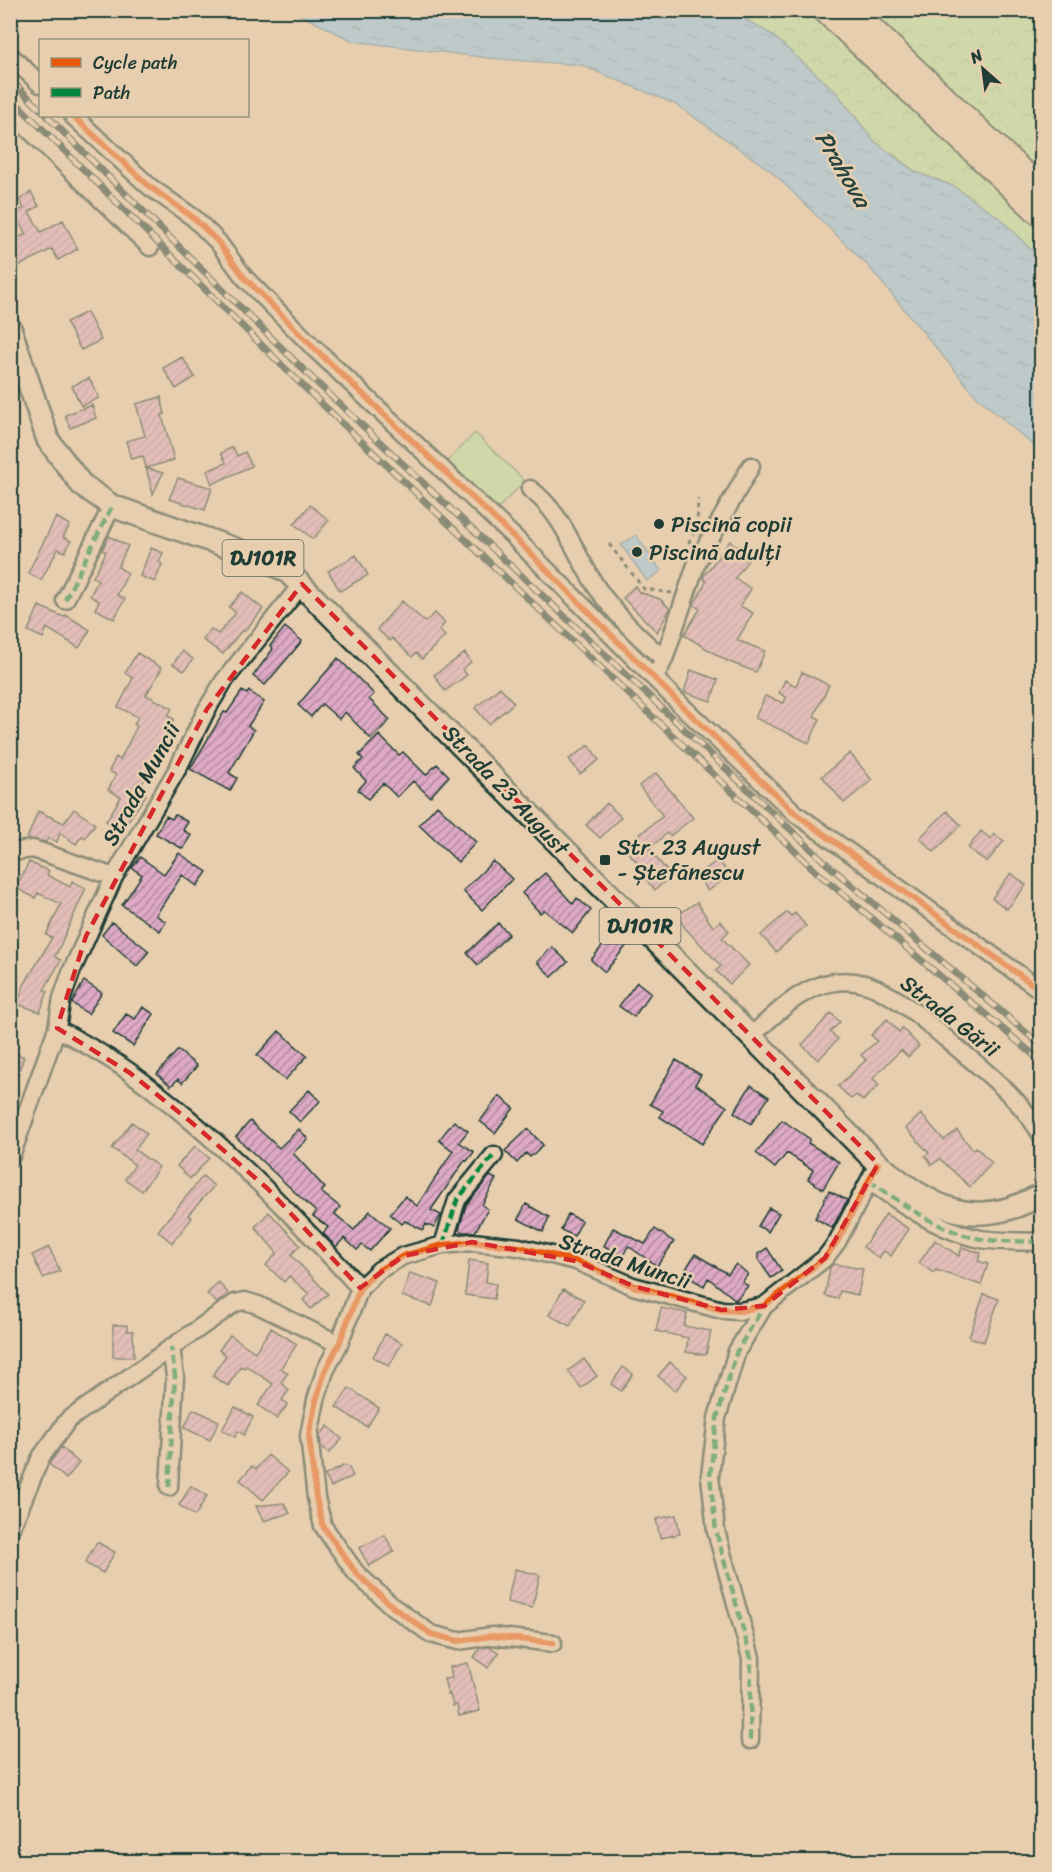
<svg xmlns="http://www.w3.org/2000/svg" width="1052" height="1872" font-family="Sriracha,sans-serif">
<defs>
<pattern id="forest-crowns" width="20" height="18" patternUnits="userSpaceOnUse" patternTransform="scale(1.5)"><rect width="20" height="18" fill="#b4e4a3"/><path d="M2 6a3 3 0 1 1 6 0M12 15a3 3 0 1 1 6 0" fill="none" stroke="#9ac48d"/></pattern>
<pattern id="water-ripples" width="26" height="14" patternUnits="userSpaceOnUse" patternTransform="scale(1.5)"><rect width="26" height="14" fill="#8cc4ea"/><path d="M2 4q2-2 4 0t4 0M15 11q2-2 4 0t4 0" fill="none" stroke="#72a0be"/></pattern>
<pattern id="building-hatch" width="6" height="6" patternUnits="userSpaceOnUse" patternTransform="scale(1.5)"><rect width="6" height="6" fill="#dda9c4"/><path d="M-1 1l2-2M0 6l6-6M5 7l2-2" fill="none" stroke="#b38ba0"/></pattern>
</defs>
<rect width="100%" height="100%" fill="#e7ceaf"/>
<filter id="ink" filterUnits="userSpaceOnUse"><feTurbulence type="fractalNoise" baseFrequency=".0167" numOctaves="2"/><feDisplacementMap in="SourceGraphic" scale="12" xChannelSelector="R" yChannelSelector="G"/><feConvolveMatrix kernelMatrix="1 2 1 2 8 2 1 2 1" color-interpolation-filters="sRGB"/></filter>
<g filter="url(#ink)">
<path fill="url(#forest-crowns)" stroke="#6a906c" stroke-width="1.5" d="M729,11h312v249l-40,-41 -48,-33 -37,-14 -43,-32 -37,-48 -65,-58z"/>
<path fill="#b4e4a3" stroke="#6a906c" stroke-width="1.5" d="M475,433l50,48 -28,28 -50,-47z"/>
<path fill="url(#water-ripples)" stroke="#608ea1" stroke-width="1.5" d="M729,10l42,24 65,58 37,48 42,32 38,14 48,33 40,41v192l-65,-56 -107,-129 -98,-96 -96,-67 -94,-39 -92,-7 -136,-17 -61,-30z
M636,535l25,36 -14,10 -26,-36z"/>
<path fill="url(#building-hatch)" stroke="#1f3d34" stroke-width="1.5" d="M31,192l8,14 -10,6 12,20 22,-12 15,29 -20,11 -6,-11 -33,17 -9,-17v-7l16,-8 -12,-20 10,-6 -5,-8z
M87,312l14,28 -20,10 -15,-28z
M182,357l13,20 -19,12 -13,-21z
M89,378l10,20 -18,8 -9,-20z
M161,397l4,17 -3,1 12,45 -28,8 17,5 -10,21 -10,-38 -12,3 -5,-18 19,-5 -9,-32z
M92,405l4,13 -26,10 -5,-13z
M233,447l4,9 8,-4 7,14 -40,18 -5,-13 19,-8 -5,-10z
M178,478l34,10 -7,22 -36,-11z
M310,505l19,15 -16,19 -19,-15z
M56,517l14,8 -7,12 8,4 -6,11 -7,-3 -17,31 -13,-7z
M109,536l19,10 -10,21 10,6 -11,22 8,4 -11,20 -19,-10 4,-8 -9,-5 8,-16 -5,-3 13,-25 -4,-2z
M730,541l21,15 -16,22 16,11 -11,17 13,7 -16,27 28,11 -9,21 -29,-11 -43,-26 16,-26 -6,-4 12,-23 -3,-5z
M151,548l12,5 -4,9 3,2 -7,18 -15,-6z
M356,555l12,20 -28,16 -12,-20z
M635,586l4,6 21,7 10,10 -13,23 -34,-34z
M242,592l21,17 -19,23 -2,-2 -19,24 -20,-14 8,-11 7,5 18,-21 -7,-6z
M402,601l23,21 10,-9 10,10 -6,7 6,6 -23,23 -6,-6 -4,4 -20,-19 -2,3 -13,-12z
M39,606l25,11 2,-2 24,15 -11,18 -32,-20 -4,10 -15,-7z
M285,627l17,14 -37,44 -12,-9 20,-27 -3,-3z
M182,651l11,8 -9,12 -11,-7z
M137,653l25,15 -16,27 26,13 -4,8 6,3 -14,26 3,1 -8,15 -17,30 8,4 -25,36 -15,-10 15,-24 -13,-7 8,-15 -7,-4 7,-14 4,3 17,-34 -3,-2 4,-7 -20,-10 15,-29 -8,-5z
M465,653l6,9 -9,7 5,6 -22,16 -11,-16z
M338,658l36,36 -5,5 21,21 -19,19 -26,-27 -6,7 -17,-15 -11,13 -13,-12z
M691,670l27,10 -7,21 -27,-9z
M802,672l27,13 -15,31 6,3 -11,24 -54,-25 10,-22 19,7 2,-6 -7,-4 6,-13 11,6z
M500,687l14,16 -25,21 -14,-16z
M242,691l5,3 2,-3 15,11 -16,24 6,4 -25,43 8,5 -7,13 -40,-22 34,-57 3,1z
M379,735l20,20 4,-3 23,23 11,-11 12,12 -19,21 -17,-16 -16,16 -14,-14 -15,16 -10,-9 8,-9 -12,-13 9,-9 -4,-4z
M589,745l10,15 -19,14 -11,-15z
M850,753l22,27 -28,23 -22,-27z
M656,773l37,45 -23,18 -3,-3 -18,16 22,27 -16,14 -13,-15 4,-3 -23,-25 40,-31 -24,-30z
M607,803l14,14 -21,21 -14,-13z
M437,805l39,37 -18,20 -39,-37z
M74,809l21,15 -10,14 -3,-2 -6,8 -16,-11 -3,9 -9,-4 -2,4 -19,-3 11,-28 26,12z
M947,811l14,14 -27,27 -14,-14z
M175,815l13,7 -5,8 8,5 -8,14 -27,-15 10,-18 6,3z
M981,831l10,8 3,-5 10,7 -17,21 -19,-14z
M179,853l28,19 -10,14 -15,-11 -26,40 10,7 -6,9 -38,-26 20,-30 -10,-7 8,-11 24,17z
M718,860l12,15 -22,16 -7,-10 6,-4 -4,-6z
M493,861l19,18 -30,31 -19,-19z
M29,862l20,9 -2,4 23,12 2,-6 14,7 -31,69 6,3 -17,30 4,1 -8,21 -23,-8 8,-21 27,-45 -6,-3 15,-31 -23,-11 -3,5 -19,-10z
M545,873l28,31 4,-6 14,12 -18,23 -29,-23 -4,3 -18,-20z
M1011,873l15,12 -19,24 -15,-11z
M697,902l16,25 7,-6 9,10 -7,7 27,27 -19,19 -14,-13 5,-5 -36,-38 -8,-13z
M787,912l4,4 4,-3 11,13 -30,26 -15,-17z
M112,922l37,29 -12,15 -35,-31z
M498,923l11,11 -31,31 -11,-12z
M613,933l14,12 -22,27 -14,-12z
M552,947l16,15 -16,15 -15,-15z
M84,981l18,12 -14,21 -16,-11z
M637,982l14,11 -17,24 -15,-11z
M143,1007l11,7 -21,32 -20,-13 13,-19 9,5z
M831,1013l9,9 -10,10 8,7 -20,21 -16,-15z
M887,1019l12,13 3,-4 17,18 -11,11 -7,-7 -28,28 6,7 -16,16 -7,-6 -5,4 -13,-13 28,-26 -5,-5 16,-14 -6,-6z
M279,1031l28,25 -22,24 -28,-25z
M10,1050l14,7 -12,32h-2z
M178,1050l19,16 -15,17 -4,-4 -7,7 -14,-12z
M676,1060l25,15 -6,9 32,23 -25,37 -42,-27 3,-6 -13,-7z
M751,1085l18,12 -18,27 -17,-12z
M309,1090l11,11 -20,21 -11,-11z
M499,1096l15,12 -19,25 -15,-12z
M921,1114l23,26 13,-10 16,20 3,-3 16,16 -22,24 -30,-28 -8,6 -7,-9 4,-3 -23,-25z
M782,1120l28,19 -2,4 31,19 -16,27 -15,-10 5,-9 -26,-17 -12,15 -19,-15z
M250,1121l29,27 20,-19 9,10 -15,14 32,35 -4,4 19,15 -5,7 19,16 16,-19 20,17 -20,23 -8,-6 -5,5 -13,-12 -8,9 -13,-14 5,-6 -15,-11 3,-4 -80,-75z
M454,1121l14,10 -9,11 15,10 -7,9 -2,-1 -34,50 10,5 -7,13 -8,-4 -3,6 -18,-9 -3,3 -12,-10 15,-18 12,10 36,-55 -14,-11z
M132,1122l15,12 -12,16 24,17 -17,24 -17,-12 10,-14 -23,-17z
M528,1129l15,16 -13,12 -4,-4 -9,10 -12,-12z
M195,1146l14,12 -19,21 -13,-13z
M203,1176l11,10 -26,29 4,3 -20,25 -14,-12z
M490,1176l6,3 -14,26 6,4 -13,23h-13l-3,-2 7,-25z
M829,1191l18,9 -15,28 -17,-10z
M526,1204l23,13 -6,15 -25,-13z
M769,1208l10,5 -11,19 -10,-6z
M269,1212l31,33 -9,10 37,39 -17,15 -8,-9 6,-6 -20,-18 -5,6 -18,-17 11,-12 -22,-26z
M568,1214l14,7 -8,15 -13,-6z
M886,1214l23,15 -18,27 -7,-5 -5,7 -16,-11z
M613,1228l32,16 10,-15 19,13 -17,24 -29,-20 -5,10 -19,-10z
M935,1240l24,16 3,-9 19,6 -3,8 10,3 -7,21 -45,-15 -2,3 -15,-10z
M49,1247l11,24 -17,7 -11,-23z
M767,1248l15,23 -11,7 -13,-19v-5z
M695,1254l33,20 8,-10 12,10 -6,8 6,4 -12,14 -28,-22 -4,8 -21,-12z
M469,1260l19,3 -2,19 10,2 -2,15 -29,-4z
M834,1264l29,5 -5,26 -18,-4 -2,8 -13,-3 5,-29z
M410,1273l30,10 -8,23 -30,-10z
M218,1282l10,11 -11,10 -10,-9z
M563,1289l21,11 -14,26 -21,-11z
M984,1294l15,5 -15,43 -15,-5z
M661,1308l26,5 -3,13 27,5 -5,24 -20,-3 2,-14 -32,-7z
M113,1325h14v6h6l1,26h-21z
M271,1328l26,16 -16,24 7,5 -7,9 8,8 -7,10 6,4 -11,15 -19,-14 15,-21 -27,-18 -2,2 -3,-2 -13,20 -16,-10 14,-21 -7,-5 11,-15 25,17z
M385,1334l17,9 -13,23 -16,-9z
M584,1359l13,17 -16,12 -13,-17z
M670,1362l17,14 -12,15 -17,-15z
M623,1367l10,7 -12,17 -10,-7z
M349,1388l30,20 -12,19 -31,-20z
M235,1407l18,10 -9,18 -6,-4 -3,6 -13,-7z
M193,1409l26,12 -9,19 -26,-12z
M328,1426l14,13 -13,14 -8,-7 -1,-11z
M61,1447l18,16 -13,16 -17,-15z
M268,1455l20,17 -25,28 -23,-20 12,-14 4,3z
M343,1466h5l5,10 -22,11 -6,-12z
M191,1486l16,10 -12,20 -16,-11z
M284,1503l6,10 -27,8 -7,-15z
M676,1515l4,19 -20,4 -4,-19z
M385,1535l9,17 -25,14 -10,-18z
M97,1542l18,10 -12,21 -18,-10z
M515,1569l25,6 -8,33 -25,-6z
M491,1647l8,6 -11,15 -14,-11 6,-9z
M468,1663l12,48 -21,5 -2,-11 -4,1 -3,-12 -2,1 -4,-16 8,-1 -2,-11z"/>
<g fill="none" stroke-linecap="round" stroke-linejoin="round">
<g stroke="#1f3d34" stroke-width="21">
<path id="minor" d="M10,55l30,29
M10,111l140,136
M73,116l77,71 44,31 24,24 26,35 70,71 201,190 168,169 113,107 246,177
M530,489c33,24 45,65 67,99 19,27 41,49 67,71l-9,19
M65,600l47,-94
M664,659l33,-97 54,-96
M10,852l23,-3 81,28
M57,1028c25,15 51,28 74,45 85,62 158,138 229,215
M751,1036c24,-21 50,-50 84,-54 19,-3 36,2 52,12 23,12 42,31 62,47 34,29 70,55 93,95
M10,1159l47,-131 5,-30 10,-28 42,-93 64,-109 29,-59 17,-28 78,-97
M869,1181c35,23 69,50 112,58 19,3 41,2 61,3
M443,1245l14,-45 37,-45
M169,1487l6,-111 -4,-29
M10,1531l31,-74 27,-37 167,-117 10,-2 13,4 81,39
M553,1643l-61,-7 -34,5 -27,-7 -38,-27 -37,-34 -33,-47 -7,-28 -7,-63 7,-35 9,-29 14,-27 21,-56 19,-18 24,-14 40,-11 29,-3 47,5 57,14 57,25 89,24 18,1 24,-5 61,-48 12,-16 41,-78
M750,1740l1,-82 -35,-127 -6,-55 7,-58 20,-67 27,-45"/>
</g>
<g stroke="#1f3d34" stroke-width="26">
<path id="major" d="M10,328l38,112 33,44 31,22 154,54 22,12 590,592c54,44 97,69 164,30"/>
</g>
<g stroke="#1f3d34" stroke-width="28">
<path id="highway" d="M825,10l217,205
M851,10l191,181"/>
</g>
<path stroke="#1f3d34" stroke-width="3" stroke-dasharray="4.5 4.5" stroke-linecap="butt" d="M609,544l35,45 28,4
M680,559l17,-32 1,-28"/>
<use href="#minor" stroke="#e7ceaf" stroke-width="16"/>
<use href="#major" stroke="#e7ceaf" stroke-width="21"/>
<use href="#highway" stroke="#e7ceaf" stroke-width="24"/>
<g stroke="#1f3d34" stroke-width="7">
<path id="rail" d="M10,79l30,30
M10,97l294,290 514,486 224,189
M47,116l265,262 515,486 215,182"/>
</g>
<use href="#rail" stroke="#e7ceaf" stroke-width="4.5" stroke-dasharray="14" stroke-linecap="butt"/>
<path stroke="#00873e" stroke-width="4.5" stroke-dasharray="9 4.5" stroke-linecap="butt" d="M65,600l47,-94
M869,1181c35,23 69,50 112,58 19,3 41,2 61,3
M443,1245l14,-45 37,-45
M169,1487l6,-111 -4,-29
M750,1740l1,-82 -35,-127 -6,-55 7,-58 20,-67 27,-45"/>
<g stroke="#e7ceaf" stroke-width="10">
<path id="cycleway" d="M73,116l77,71 44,31 24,24 26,35 70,71 201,190 168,169 113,107 246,177
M553,1643l-61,-7 -34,5 -27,-7 -38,-27 -37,-34 -33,-47 -7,-28 -7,-63 7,-35 9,-29 14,-27 21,-56 19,-18 24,-14 40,-11 29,-3 47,5 57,14 57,25 89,24 18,1 24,-5 61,-48 12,-16 41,-78"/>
</g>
<use href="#cycleway" stroke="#e8590c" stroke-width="6"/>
</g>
</g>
<path d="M0 0H1052V1872H0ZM302,584l576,580 -53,94 -61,48 -42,4 -89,-24 -57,-25 -104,-19 -69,14 -43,32 -92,-99 -77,-67 -61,-49 -73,-45 29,-92 121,-227z" fill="#e7ceaf" fill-opacity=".55" fill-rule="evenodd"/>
<path fill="none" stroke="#d62828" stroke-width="4.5" stroke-dasharray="12 8" stroke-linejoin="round" d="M302,584l576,580 -53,94 -61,48 -42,4 -89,-24 -57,-25 -104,-19 -69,14 -43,32 -92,-99 -77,-67 -61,-49 -73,-45 29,-92 121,-227z"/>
<g fill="#1f3d34" stroke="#e7ceaf" stroke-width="2">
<circle cx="659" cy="524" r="6"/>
<circle cx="637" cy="552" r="6"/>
<rect x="599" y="854" width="12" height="12" rx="3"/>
</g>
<g text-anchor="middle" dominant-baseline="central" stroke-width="5" stroke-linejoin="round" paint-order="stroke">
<g fill="#e7ceaf" stroke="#5b6859" stroke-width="1.5">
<rect x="222.5" y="540" width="81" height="36" rx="4.5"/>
<rect x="599.5" y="908" width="81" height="36" rx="4.5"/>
</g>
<g font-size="21" font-weight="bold" fill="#1f3d34">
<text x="263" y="558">DJ101R</text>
<text x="640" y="926">DJ101R</text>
</g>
<g font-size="22" fill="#1f3d34" stroke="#e7ceaf" text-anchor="start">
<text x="671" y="524">Piscină copii</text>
<text x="649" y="552">Piscină adulți</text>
<text x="617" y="847">Str. 23 August<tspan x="617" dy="25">- Ștefănescu</tspan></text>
</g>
<g font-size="22" fill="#1f3d34" stroke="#e7ceaf">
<text transform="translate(141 784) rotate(-61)">Strada Muncii</text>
<text transform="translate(506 790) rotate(46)">Strada 23 August</text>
<text transform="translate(950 1016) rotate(38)">Strada Gării</text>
<text transform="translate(625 1261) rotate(18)">Strada Muncii</text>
</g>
<g font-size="24" font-style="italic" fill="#24443d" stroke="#e7ceaf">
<text transform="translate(843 169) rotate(59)">Prahova</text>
</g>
</g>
<rect width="1052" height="1872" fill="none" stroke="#e7ceaf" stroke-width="36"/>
<rect x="18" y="18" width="1016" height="1836" fill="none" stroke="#1f3d34" stroke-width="2" filter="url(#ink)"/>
<rect x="39" y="39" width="210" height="78" fill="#e7ceaf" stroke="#97947e" stroke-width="1.5"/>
<rect x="51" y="58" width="30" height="9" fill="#e8590c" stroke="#97947e" stroke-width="1.5"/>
<text x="93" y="69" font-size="18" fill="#1f3d34">Cycle path</text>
<rect x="51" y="88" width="30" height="9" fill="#00873e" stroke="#97947e" stroke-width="1.5"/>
<text x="93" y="99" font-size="18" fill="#1f3d34">Path</text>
<g transform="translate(983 69) rotate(332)" stroke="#e7ceaf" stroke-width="4.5" paint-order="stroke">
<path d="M0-4.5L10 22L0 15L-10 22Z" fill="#1f3d34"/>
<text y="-9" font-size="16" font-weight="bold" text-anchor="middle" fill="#1f3d34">N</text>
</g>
</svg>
